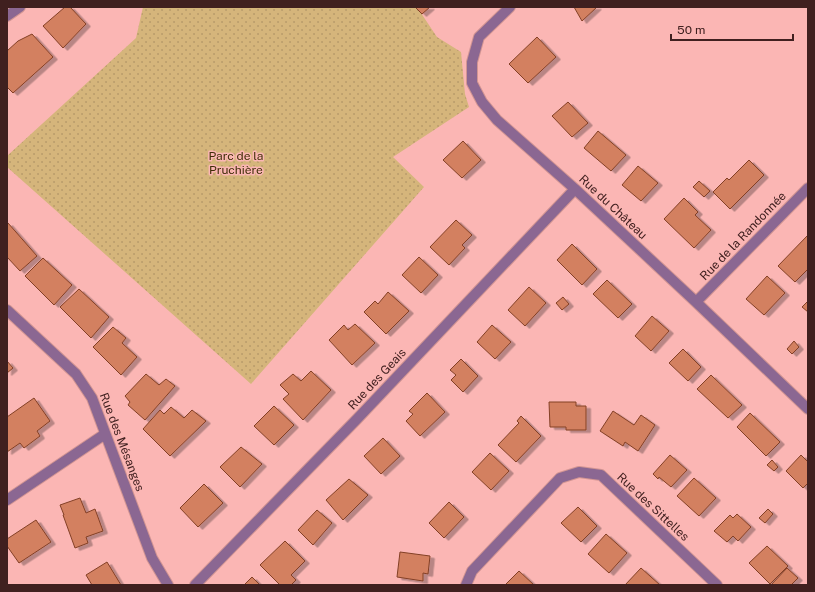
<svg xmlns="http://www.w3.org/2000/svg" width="815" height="592" font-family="'Public Sans',sans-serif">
<defs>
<pattern id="grass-dots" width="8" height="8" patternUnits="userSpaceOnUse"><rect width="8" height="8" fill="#d5b57b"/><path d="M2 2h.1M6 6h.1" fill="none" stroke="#b89b6a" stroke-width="1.8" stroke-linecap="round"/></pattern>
<filter id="shadow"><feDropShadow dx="4.5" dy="2.5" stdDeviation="0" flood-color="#0004"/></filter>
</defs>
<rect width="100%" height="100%" fill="#fbb6b4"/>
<path fill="url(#grass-dots)" d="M143,7h274l20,30 24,15 4,42 4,13 -76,50 31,30 -173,197 -244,-217v-11l129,-118z"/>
<path fill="#d38060" stroke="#834026" filter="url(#shadow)" d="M65,7h5l16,17 -23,24 -20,-22z
M415,7h15l-8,7z
M574,7h23l-15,14z
M32,34l21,23 -40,36 -6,-6v-36l11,-10z
M537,37l19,20 -28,26 -19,-19z
M568,102l20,21 -16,14 -20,-21z
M598,131l28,24 -15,16 -27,-23z
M463,141l18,19 -19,18 -19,-18z
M749,160l15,15 -34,34 -17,-17 14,-14 2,2z
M638,166l20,17 -17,18 -19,-16z
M699,181l11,10 -6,6 -11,-10z
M684,198l14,14 -3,3 16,15 -17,18 -30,-29z
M456,220l16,15 -10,10 3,3 -16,17 -19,-18z
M8,223l29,33 -17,15 -13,-14v-33z
M808,235v34l-13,13 -17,-16z
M572,244l25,25 -15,16 -25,-25z
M419,257l19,18 -17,18 -19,-18z
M43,258l29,27 -18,20 -29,-29z
M767,276l18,17 -21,22 -18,-16z
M607,280l25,24 -14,14 -25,-24z
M529,287l17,16 -21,23 -17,-16z
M79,289l30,28 -18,21 -31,-31z
M388,292l21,19 -23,23 -22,-22 11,-11 3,3z
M563,297l6,7 -7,6 -6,-7z
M807,302l1,1v9l-6,-5z
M652,316l17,15 -18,20 -16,-15z
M355,324l20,19 -23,22 -23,-25 15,-15 4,5z
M492,325l19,17 -16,17 -18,-17z
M113,327l13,11 -4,5 15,14 -16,18 -28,-28z
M794,341l5,6 -7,7 -5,-5z
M683,349l18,18 -13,14 -19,-18z
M461,359l17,17 -15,16 -12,-12 5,-5 -6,-5z
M7,361l6,7 -6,5z
M311,371l20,19 -28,30 -20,-21 6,-5 -9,-9 13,-11 8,7z
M146,374l13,11 7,-6 9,7 -30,34 -17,-15 2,-3 -5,-6z
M711,375l31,30 -14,13 -31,-29z
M427,393l18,19 -25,24 -14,-15 7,-7 -4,-3z
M34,398l16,23 -13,10 3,5 -16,12 -4,-5 -13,9v-35z
M549,402h27v4h10v24h-20v-3h-16z
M274,406l20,19 -20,20 -20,-19z
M171,407l13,11 8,-8 14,11 -36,35 -27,-27 17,-19 4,4z
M613,411l21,14 7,-10 14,10 -17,26 -13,-9 -2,4 -23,-15z
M750,413l30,29 -14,14 -29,-29z
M521,416l20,20 -25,26 -18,-17 21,-22 -2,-2z
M383,438l17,18 -19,18 -17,-18z
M241,447l21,17 -22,23 -20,-20z
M490,453l19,18 -18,19 -19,-18z
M670,455l17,15 -16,17 -12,-10 -1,2 -5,-5z
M801,455l7,7v21l-5,5 -17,-17z
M772,460l6,7 -4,4 -7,-6z
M694,478l22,20 -17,18 -22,-20z
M349,479l19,16 -25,25 -17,-20z
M204,484l19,19 -25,24 -18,-19z
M80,498l6,15 9,-4 8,22 -17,6 2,6 -13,5 -12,-33h1l-4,-10z
M449,502l15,15 -20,21 -15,-15z
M578,507l19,19 -16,16 -20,-19z
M768,509l5,5 -8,9 -6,-5z
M317,510l15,13 -19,22 -15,-15z
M737,514l14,13 -13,14 -5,-5 -6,6 -13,-11 16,-16 3,3z
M36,520l15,22 -32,21 -12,-17v-7z
M606,534l21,19 -18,20 -21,-19z
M285,541l20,20 -14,14 5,5 -5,5h-11l-20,-20z
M767,546l21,20 -18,18 -21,-21z
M400,552l30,4 -2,18 -5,-1v8l-26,-4z
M107,562l14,23h-29l-6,-10z
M641,568l19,17h-35z
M787,568l11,10 -7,7h-20z
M519,571l15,14h-29z
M252,577l8,8h-16z"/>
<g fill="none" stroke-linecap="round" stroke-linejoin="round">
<g stroke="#d29593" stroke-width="12">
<path id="minor" d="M510,7l-31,30 -7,25v21l10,19 15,18 78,69 121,113 112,107
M7,16l13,-9
M696,302l112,-114
M7,310l69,64 16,24 60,160 16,27
M7,500l98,-66
M195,585l162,-166 218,-230
M466,585l6,-14 88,-93 19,-6 22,3 116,110"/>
</g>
<use href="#minor" stroke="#8b6792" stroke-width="10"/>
</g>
<g text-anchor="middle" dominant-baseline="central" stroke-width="3" stroke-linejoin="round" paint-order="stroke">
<g font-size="12" fill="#402e08" stroke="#fbb6b4">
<text x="236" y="156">Parc de la<tspan x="236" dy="14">Pruchière</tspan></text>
</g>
<g font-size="12" fill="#40201f" stroke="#fbb6b4">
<text transform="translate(613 207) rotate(43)">Rue du Château</text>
<text transform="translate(743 236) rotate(-46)">Rue de la Randonnée</text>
<text transform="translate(377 379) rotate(-47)">Rue des Geais</text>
<text transform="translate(122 442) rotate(69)">Rue des Mésanges</text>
<text transform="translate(653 507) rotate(43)">Rue des Sittelles</text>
</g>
</g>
<rect width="815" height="592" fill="none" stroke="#40201f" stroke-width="16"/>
<path d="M671 34v6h122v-6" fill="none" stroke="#40201f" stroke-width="2"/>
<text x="677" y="34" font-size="12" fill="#40201f" stroke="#fbb6b4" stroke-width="3" paint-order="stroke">50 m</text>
</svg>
